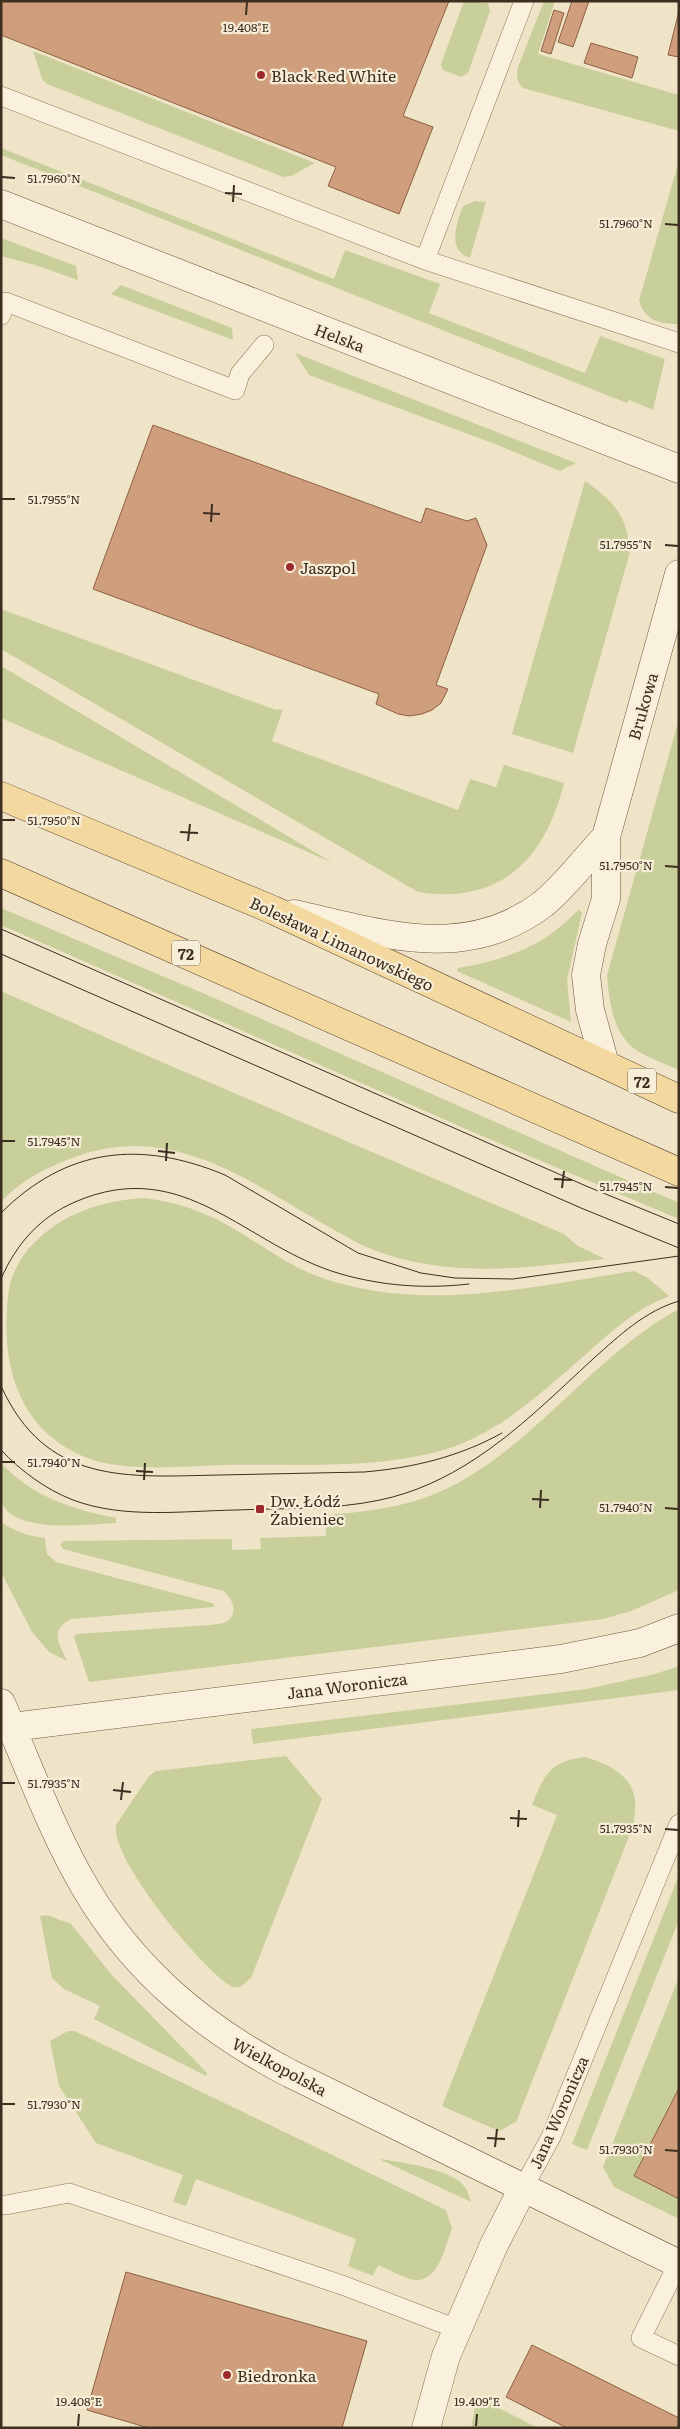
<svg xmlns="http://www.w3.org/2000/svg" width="680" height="2429" font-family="Literata,serif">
<rect width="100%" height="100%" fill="#f0e4c8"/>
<path fill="#c9cf9b" d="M464,1l24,2 2,8 -22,62 -7,4 -18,-7 -2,-6z
M544,1h11l-17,53 141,41v36l-156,-43c-6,-6 -7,-12 -5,-21z
M33,51l282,112 -24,13 -8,1 -236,-93 -5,-5z
M1,148l333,131 11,-29 95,34 -11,29 156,60 15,-37 65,23 -12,51 -24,-10 -2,3 -626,-248z
M679,160v164c-19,0 -34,-3 -40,-23z
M475,201l11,1 -16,56c-24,-8 -13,-35 -7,-52z
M1,238l75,28 2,14 -43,-15 -34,-9z
M121,285l111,43 1,12 -122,-46z
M295,353l281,110 -16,8 -65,-27 -186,-69z
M585,481c30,21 42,35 45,71l-57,201 -61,-19z
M1,609l275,101 7,-1 -11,32 186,69 12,-31 26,8 8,-22 60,18c-19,77 -64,122 -146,109l-417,-243z
M1,666l332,197 -332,-145z
M679,719v351c-14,-6 -30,-12 -43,-20 -23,-16 -27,-49 -29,-75z
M1,908l211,89 467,206v16l-197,-83 -481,-211z
M579,909l3,4 -15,67 4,42 -114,-51 1,-3c49,-9 86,-21 121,-59z
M1,991l156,69 407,174 14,12 27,13c-76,8 -143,19 -217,-4 -24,-7 -46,-21 -68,-33 -76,-45 -153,-100 -245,-65 -28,10 -54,23 -74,45z
M143,1198c27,3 51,10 75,22 34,17 64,43 99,56 103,38 212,11 317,-5l14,7 21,18c-33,13 -57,35 -83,58 -46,40 -91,84 -153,99 -67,16 -139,11 -208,12 -40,1 -93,7 -132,-5 -9,-3 -20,-8 -28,-13 -56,-35 -65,-102 -55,-164 5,-14 12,-28 23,-39 30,-31 68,-43 110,-46z
M679,1309v281l-48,21 -28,8 -514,63 -15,-45 3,-3 132,-9c5,-1 13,-1 17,-3 13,-8 7,-24 -3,-31l-160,-42 -3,-4 4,-4 168,-2v11l29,-1 -1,-11 66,-2 -1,-21c38,-3 77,-7 112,-22 92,-39 153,-136 242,-184z
M1,1463c32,34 70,46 115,55v5c-27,1 -104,12 -115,-22 -1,-10 0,-27 0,-38z
M1,1522c14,10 28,14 44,16l2,16 9,8 156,41 3,2 -1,2 -143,12c-22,12 -12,24 -4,42l-18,-9 -17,-20 -31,-60z
M679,1666v24l-426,54 -2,-15 336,-40 68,-15z
M286,1756l36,43 -71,179 -11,9h-8c-30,-18 -122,-128 -116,-162l33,-49 7,-5z
M585,1757c22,6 47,18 50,43 1,8 -1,17 -1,24l-118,298 -17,9 -57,-25 115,-291 -25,-10c12,-30 18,-44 53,-48z
M679,1875v45l-92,230 -15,-6z
M47,1915l24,9 40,50 96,99 -1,3 -112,-57 6,-13 -36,-17 -12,-11 -12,-62z
M679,1977v111l-45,88 45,23v20l-65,-32 -11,-20z
M68,2031h7l371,179 6,19c-7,17 -13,53 -37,51 -11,-1 -26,-11 -37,-15l-5,11 -25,-10 8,-27 -160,-60 -10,27 -13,-4 10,-27 -87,-32 -37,-57 -9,-45z
M379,2159c21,3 74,10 86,28 3,4 4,10 6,15z
M477,2397l61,31h-67z"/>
<path fill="#cf9f7d" stroke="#8d5f41" d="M1,1h448l-46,115 30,11 -34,87 -71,-28 8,-19 -335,-132z
M572,1h17l-16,46 -15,-5z
M554,10l10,3 -13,41 -10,-3z
M679,11v46l-11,-2z
M591,43l47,14 -6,21 -48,-15z
M153,425l268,98 5,-15 41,13 9,-3 11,27 -51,140 12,4 -7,14 -9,7 -10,4 -13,2 -11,-2 -22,-10 3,-10 -286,-105z
M679,2088v111l-45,-23z
M126,2272l241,69 -25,87h-193l-62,-18z
M532,2345l147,73v10h-112l-61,-31z"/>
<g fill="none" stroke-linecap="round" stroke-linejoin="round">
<g stroke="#8d765c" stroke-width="20">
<path id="lane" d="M1,96l424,164 254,83
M425,260l99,-259
M1,315l5,-13 229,88 5,-16 24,-29
M523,2188l28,-51 128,-313
M6,2205l63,-12 273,92 115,44
M678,2264l-37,74 38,18"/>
</g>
<g stroke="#8d765c" stroke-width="29">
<path id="street" d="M426,2428l20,-72 48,-111 29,-57"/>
</g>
<g stroke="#6f573f" stroke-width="29">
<path id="secondary" d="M1,204l678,265
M294,914c87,19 171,49 249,-10 23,-19 42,-45 63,-67
M605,1064l-15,-54 -4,-35 6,-31 14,-45v-62l73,-263
M1,1703c27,61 51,129 85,186 49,83 119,140 203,184l390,191
M12,1727l549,-68 79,-16 39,-15"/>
</g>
<g stroke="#5b4430" stroke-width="29">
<path id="primary" d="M1,796l272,114 406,189
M1,873l678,299"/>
</g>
<use href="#lane" stroke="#faf1dc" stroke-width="19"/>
<use href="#street" stroke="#faf1dc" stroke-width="28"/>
<use href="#secondary" stroke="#faf1dc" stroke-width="28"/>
<use href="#primary" stroke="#f3d9a0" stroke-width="28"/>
<path stroke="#3d2e20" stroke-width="1" d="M1,929l585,257 93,38
M1,954l580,254 98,40
M1,1213c66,-66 140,-73 224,-38l133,78 63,20 34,5 58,1 166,-23
M1,1279c15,-35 39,-62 74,-77 110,-48 171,45 266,72 42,12 85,15 128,10
M1,1386c45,99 125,91 218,89 48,-1 96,-2 145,-3 48,-4 95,-15 138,-39
M1,1450c20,21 44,39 72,50 51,19 109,11 163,10 48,-2 97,0 144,-10 34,-7 66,-22 95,-41 43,-28 81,-66 119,-101 26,-23 51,-47 85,-57"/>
</g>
<path fill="none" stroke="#3d2e20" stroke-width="2" d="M246,15l1,-13M2,177l13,1M225,193l17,1M233,202l1,-17M665,224l13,1M2,499h13M203,513l17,1M211,522l1,-18M665,545l13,1M2,820h13M180,832l18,1M188,841l2,-17M665,866l13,1M2,1141h13M158,1151l17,2M166,1161l1,-18M554,1179l18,1M665,1187l13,1M562,1188l2,-17M2,1462h13M136,1471l17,1M144,1480l1,-17M532,1499l17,1M540,1508l1,-18M665,1508l13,1M2,1783h13M113,1790l18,2M121,1800l2,-18M510,1818l17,1M518,1827l1,-17M665,1829l13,1M2,2104h13M487,2138l18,1M495,2147l2,-18M665,2150l13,1M78,2426l1,-12M476,2426l1,-12"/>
<g fill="#9e2a2b" stroke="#f7eed8" stroke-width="2">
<circle cx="261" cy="75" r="5"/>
<circle cx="290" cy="567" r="5"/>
<rect x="255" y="1504" width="10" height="10" rx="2.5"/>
<circle cx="227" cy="2375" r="5"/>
</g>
<g text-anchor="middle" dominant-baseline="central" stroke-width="4.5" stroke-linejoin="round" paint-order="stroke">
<g fill="#f7eed8" stroke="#756857" stroke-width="1">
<rect x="172" y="940.5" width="28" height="25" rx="4"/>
<rect x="628" y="1068.5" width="28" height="25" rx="4"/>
</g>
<g font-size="15" font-weight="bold" fill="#3d2e20">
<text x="186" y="953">72</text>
<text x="642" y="1081">72</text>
</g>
<g font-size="16" fill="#3d2e20" stroke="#f7eed8" text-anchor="start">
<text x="271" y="75">Black Red White</text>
<text x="300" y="567">Jaszpol</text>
<text x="270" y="1500">Dw. Łódź<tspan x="270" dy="18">Żabieniec</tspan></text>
<text x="237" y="2375">Biedronka</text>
</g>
<g font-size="16" fill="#3d2e20" stroke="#f7eed8">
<text transform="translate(340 337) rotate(21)">Helska</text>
<text transform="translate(642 706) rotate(-74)">Brukowa</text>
<text transform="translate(342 943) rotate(25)">Bolesława Limanowskiego</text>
<text transform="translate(347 1685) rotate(-7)">Jana Woronicza</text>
<text transform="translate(280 2066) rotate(28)">Wielkopolska</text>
<text transform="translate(558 2112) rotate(-66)">Jana Woronicza</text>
</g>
</g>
<g font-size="12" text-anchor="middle" fill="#3d2e20" stroke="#f7eed8" stroke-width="4.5" stroke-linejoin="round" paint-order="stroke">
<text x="246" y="32">19.408°E</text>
<text x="54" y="183">51.7960°N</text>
<text x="626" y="228">51.7960°N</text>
<text x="54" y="504">51.7955°N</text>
<text x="626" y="549">51.7955°N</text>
<text x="54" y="825">51.7950°N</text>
<text x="626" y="870">51.7950°N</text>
<text x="54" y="1146">51.7945°N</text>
<text x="626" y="1191">51.7945°N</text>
<text x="54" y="1467">51.7940°N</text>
<text x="626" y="1512">51.7940°N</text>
<text x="54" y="1788">51.7935°N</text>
<text x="626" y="1833">51.7935°N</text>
<text x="54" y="2109">51.7930°N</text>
<text x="626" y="2154">51.7930°N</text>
<text x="79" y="2406">19.408°E</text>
<text x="477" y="2406">19.409°E</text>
</g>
<rect width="680" height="2429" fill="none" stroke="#3d2e20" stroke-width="5"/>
</svg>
